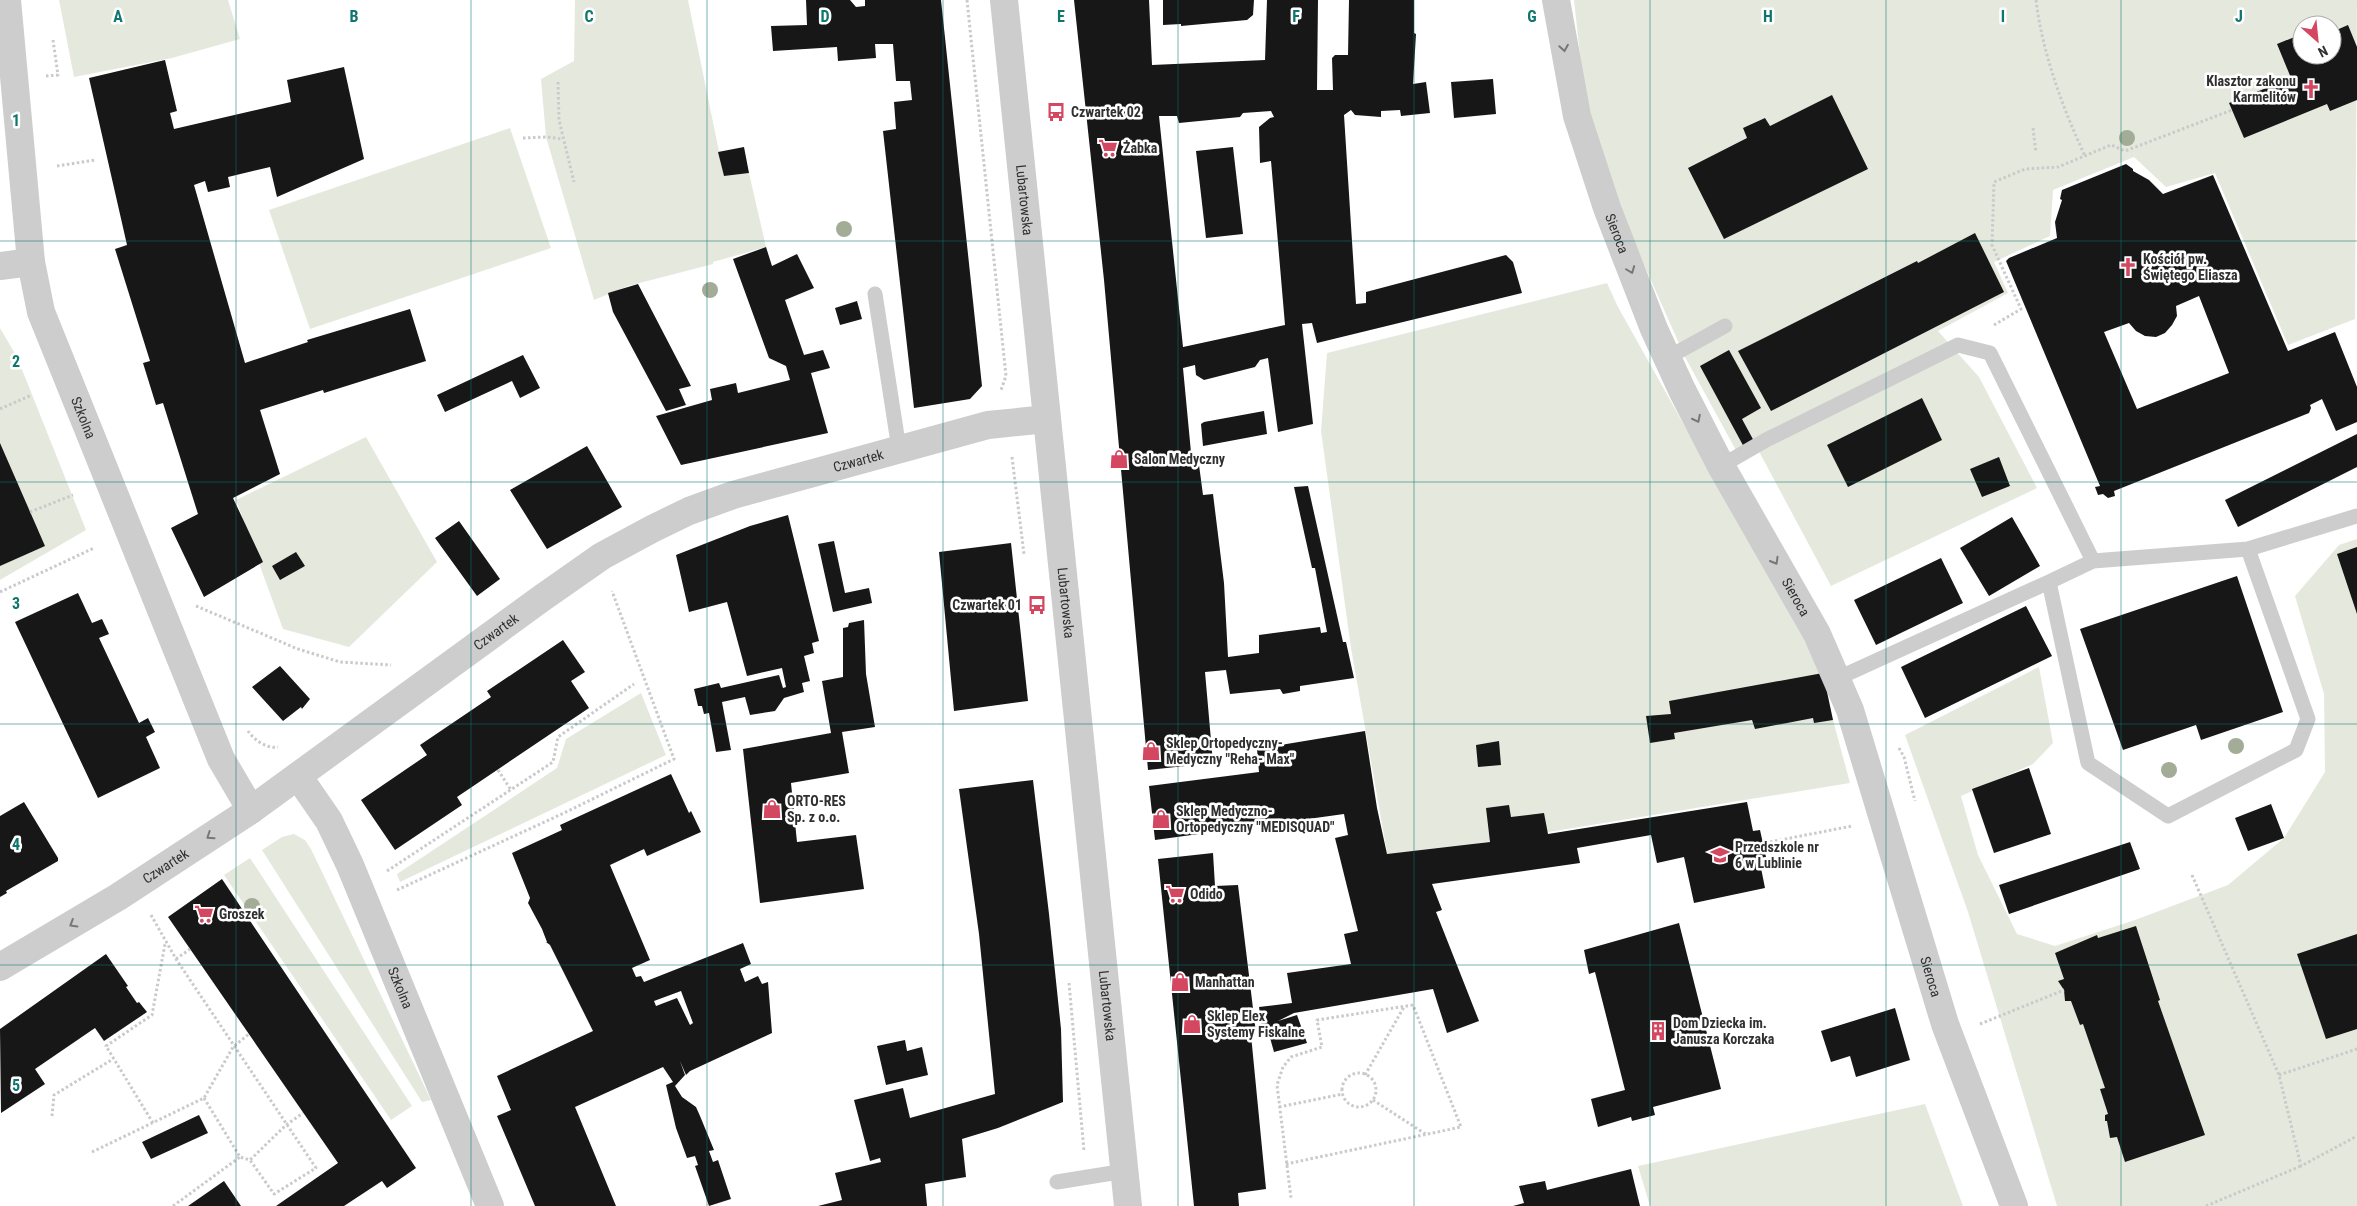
<svg xmlns="http://www.w3.org/2000/svg" width="2357" height="1206" font-family="'Roboto Condensed',sans-serif">
<rect width="100%" height="100%" fill="#fff"/>
<path fill="#e5e9dd" fill-rule="evenodd" d="M59,0h169l12,39 -68,19 -98,19z
M575,0h113l36,176 25,-3 17,74 -53,15v2l-85,22 -34,14 -48,-163 -5,-58 33,-18z
M1574,0h783l-2,319 -67,26 -73,-172 -49,14 -32,-30 -81,33 -3,46 -56,26 14,31 -70,38 41,46 58,111 -206,98 -76,-142 -17,10 -53,-97 -67,-151 -20,-63 -15,-60zM2302,25h30v30h-30z
M510,128l41,120 -241,81 -41,-119z
M1607,283l11,24 205,366 10,47 17,63 -462,75 -37,-210 -30,-217 6,-78z
M0,328l17,29 69,173 -86,50z
M366,437l71,125 -88,85 -66,-18 -47,-129z
M2357,539v667h-300l-89,-294 -63,-177 134,-68 14,76 -20,21 -72,32 17,59 39,79 38,12 80,-26 93,-35 56,-47 41,-66 -1,-78 -29,-98 44,-51z
M641,693l25,62 -266,127 -3,-8 160,-106 9,-29z
M294,834l11,6 6,9 120,251 -9,2 -160,-252 20,-13z
M250,858l162,248 -21,14 -167,-245z
M1925,1104l38,102h-313l-12,-40z"/>
<path fill="#171717" fill-rule="evenodd" d="M806,0h44l6,7 9,-1v-6h76l41,386 -12,13 -56,9 -31,-277 13,-2 -2,-27 18,-2 -2,-19h-14l-3,-37h-18l1,14 -38,3 -1,-14 -64,4 -2,-25 36,-1z
M1074,0h75l3,65 113,-5 2,-60h51l-1,90h16l-1,-32 3,-3h13l1,-55h65v33l2,1 -3,50 13,-2 4,31 -29,3 -1,-6 -19,1v6l-26,-2 -4,-5 -7,5 12,189 10,-1v-11l140,-37 7,7 9,31 -205,50 -5,-20 -10,1 11,100 -35,8 -10,-74 -8,2 -5,7 -51,13 -8,-5 -1,-10 -12,3 9,95 7,2 4,30 10,-1 11,89 4,74 31,-4v-18l61,-8 1,6 6,-1 -12,-64h-3l-18,-81 14,-1 35,156h3l8,36 -54,8v5l-17,3 -3,-5 -50,5 -4,-24 -21,2 8,91 -65,7 -44,-490zM1271,111l3,6 -4,1 -11,9 1,36 11,-2 14,164 -102,22 -24,-231h18l2,7 61,-6 3,-4z
M1163,0h91l-1,15 -6,5 -66,6v-2l-18,1z
M2348,25l9,22v53l-27,11 -3,-7 -83,34 -15,-35 62,-25 -14,-34 25,-10v21h30v-23z
M165,60l12,51 -7,2 4,16 117,-27 -4,-22 57,-13 20,92 -87,38 -7,-30 -42,10 2,10 -22,5 -3,-11 -11,4 51,178 63,-21 -1,-2 103,-31 16,52 -102,32 -1,-3 -63,20 20,64 -47,24 30,64 -59,35 -33,-69 27,-14 -35,-111 -7,2 -13,-42 7,-2 -35,-112 12,-4 -38,-167z
M1493,79l3,35 -42,4 -3,-36z
M1832,95l36,74 -144,70 -36,-71 59,-30 -4,-10 22,-10 5,8z
M744,147l5,26 -25,3 -6,-24z
M1233,147l10,87 -37,4 -10,-87z
M2126,164l7,5v2l16,9 14,14 50,-19 75,176 47,-19 22,55v35l-21,9 -14,-32 -12,6 1,3 -2,5 -195,78 1,5 -7,2 -5,-4 -5,1 -3,-8 5,-1 -94,-225 3,-3 48,-20 -2,-16 7,-22 -2,-1 2,-9zM2199,296l30,77 -92,36 -33,-77 25,-9 7,8 9,5 11,1 9,-4 7,-8 5,-9 -1,-10z
M1975,233l29,59 -233,119 -33,-60 179,-90 1,2z
M766,247l6,19 25,-12 17,34 -29,12 19,55 19,-5 7,18 -19,5 17,60 -147,32 -25,-49 56,-16 -2,-11 26,-6 2,10 52,-13 -4,-14 -17,-8 -36,-99z
M638,284l53,102 -12,3 7,16 -20,6 -53,-99 -5,-19z
M857,301l5,18 -22,6 -5,-17z
M1729,350l32,58 -19,11 13,24 -10,6 -45,-83z
M523,355l17,33 -20,10 -8,-17 -67,31 -8,-17z
M1922,398l20,42 -94,47 -21,-42z
M1264,411l3,23 -64,12 -2,-22 3,-2z
M2357,434v33l-119,60 -13,-27z
M0,443l45,103 -45,20z
M587,446l35,61 -75,42 -37,-59z
M1999,457l11,29 -28,11 -12,-28z
M788,515l31,126 -7,2 2,10 -10,3 6,25 -8,2 2,9 -20,6 -9,13 -25,4 -5,-18 -23,5 9,48 -15,2 -7,-39 -5,1 -2,-8h-4l-4,-17 25,-6 2,5 58,-13 4,13 3,-1 -4,-19 -35,8 -20,-74 -38,10 -13,-57 74,-29z
M2012,517l28,49 -51,30 -29,-48z
M459,521l41,58 -23,17 -42,-58z
M834,541l11,52 24,-5 3,15 -39,9 -15,-68z
M1011,543l17,158 -74,10 -15,-159z
M2357,547v67l-20,-60z
M296,552l9,14 -25,14 -8,-14z
M1941,558l22,45 -87,42 -22,-45z
M2237,576l46,136 -82,28 -5,-15 -73,25 -43,-121z
M78,593l14,30 10,-4 7,15 -10,4 40,85 9,-5 7,14 -9,5 14,31 -62,30 -83,-176z
M2026,606l26,50 -127,62 -24,-51z
M864,620l2,54 9,53 -33,5 7,41 -58,10 6,59 59,-7 8,54 -104,14 -17,-154 88,-16 -9,-52 21,-4v-49l5,-1 1,-4z
M563,640l22,32 -14,9 18,27 -132,89 5,8 -67,45 -34,-50 66,-45 -7,-10 71,-48 -4,-6z
M280,666l30,33 -8,10 -1,-2 -18,14 -31,-34z
M1823,673l10,47 -19,3 -1,-5 -58,11 -3,-9 -78,13 1,6 -25,4 -4,-27 25,-2 -2,-13z
M1365,731l12,77 10,46 103,-12 -4,-34 23,-3 2,12 33,-4 4,21 199,-32 6,29 7,-1 6,27 -7,1 6,30 -71,15 -10,-46 -27,6 -6,-28 -74,13 3,15 -148,21 10,26 -6,2 43,109 -32,12 -14,-44 -139,24 -16,8 19,-6 10,28 -33,9 -7,-25 -5,2 -3,-22 33,-4 -5,-30 64,-9 -7,-30 14,-3 -23,-93 13,-3 -4,-21 -189,26 -6,-54 110,-14 -2,-23z
M1499,741l2,24 -23,2 -2,-22z
M2029,768l22,66 -57,19 -22,-64z
M671,774l18,39 2,-2 10,21 -54,24 -3,-7 -34,16 40,95 -18,8 4,9 5,-1 3,6 99,-39 8,21 -11,5 5,13 13,-6 4,8 6,-2 4,51 -82,38 -4,4 -6,-14 5,14 -10,11 7,11 14,10 4,9 14,34 -5,1 4,11 5,-2 13,39 -22,7 -14,-40 3,-1 -3,-9 -8,2 -11,-30 -10,-43 7,-3 -10,-15 -88,40 41,99h-81l-38,-90 14,-6 -14,-34 96,-45 -43,-86 -4,-3h1l-5,-13 -14,-26 2,-5 -18,-45 50,-23 -2,-5zM681,991l12,32 -3,2 -13,-27 -21,8 -2,-5z
M1033,780l16,134 12,115 2,73 -65,26 -36,11 4,38 -41,7 2,22h-109l24,-6 -7,-27 46,-11 -1,-4 -10,3 -16,-61 49,-12 7,30 85,-24 -16,-160 -20,-145z
M24,802l34,56v3l-52,30 1,2 -7,4v-81z
M2271,804l13,34 -36,13 -13,-33z
M2130,842l10,27 -131,45 -10,-29z
M1213,853l2,33 23,-1 18,148 -5,2 15,154 -28,4 1,13h-45l-36,-347z
M222,879l194,289 -29,20 -5,-7 -38,25h-68l62,-43 -170,-246z
M1679,923l42,166 -68,18 2,8 -23,6 -1,-4 -33,10 -7,-28 34,-9 -30,-118 -6,2 -5,-24z
M2136,926l24,74 -2,1 47,134 -80,27 -8,-25 -7,1 -3,-17h-2v-6l3,-1 -8,-25 5,-1 -22,-64 -3,1 -9,-24h-6l-1,-11 -6,-9 6,-2 -9,-26 42,-18 1,3z
M2357,934v95l-31,10 -29,-85z
M106,954l22,32 -2,1 11,16 2,-1 8,10 -43,29 -9,-13 -60,41 10,15 -44,29 -1,-84z
M1895,1008l15,52 -54,17 -6,-21 -19,6 -10,-31z
M905,1040l2,11 15,-4 6,28 -42,10 -9,-39z
M199,1115l9,18 -57,26 -9,-17z
M1631,1169l9,37h-127l11,-3 -5,-17 26,-5 2,9z
M224,1181l17,25h-53z"/>
<g fill="none" stroke-linecap="round" stroke-linejoin="round">
<path stroke="#cacaca" stroke-width="3" stroke-dasharray="2.5 2.5" stroke-linecap="butt" d="M967,0l39,376 -5,14
M2036,0c6,52 27,109 49,156
M46,76l12,-1 -5,-35
M558,82l1,38 15,62
M2033,128l3,25
M523,138l23,-1 17,2
M57,166l38,-6
M1994,325l27,-16 -29,-64 2,-63 31,-13 33,-2 53,-22 14,6 107,-41
M0,409l32,-14
M1012,457l12,97
M30,512l43,-17
M0,592l94,-44
M196,606l102,43 42,13 51,3
M248,731c6,9 19,18 30,16
M1899,748l5,9 11,44
M498,770l13,20
M1770,842l82,-16
M387,871l166,-109 5,-25 76,-53
M2192,875l87,200 22,91 56,-30
M397,890l167,-77 110,-54 -62,-168
M151,915l25,44 140,209 -42,26 -24,-34
M176,959l14,-10
M1069,983l15,168
M1980,1024l84,-34
M1342 1090a17 17 0 1 1 34 0a17 17 0 1 1-34 0Z
M1365,1075l39,-68
M2279,1075l78,-26
M204,1098l36,59 10,3 36,-35 17,-12
M1373,1100l54,35
M1279,1107l64,-13
M52,1116l2,-21 59,-36
M153,1123l-47,-77 46,-31 13,-71
M92,1152l112,-54 29,-51 16,-13
M1286,1164l175,-37 -48,-122 -96,15 5,27 -31,10 -8,10 -6,18 14,113
M173,1206l67,-49
M2206,1206l95,-40"/>
<path stroke="#cdcdcd" stroke-width="15" d="M875,294l24,155
M1667,358l58,-32
M1721,466l45,-26 192,-95 32,8 103,208
M2049,582l44,-21 155,-12 109,-33
M1836,679l213,-97 39,181 80,53 128,-66 12,-31 -60,-170
M1057,1182l68,-11"/>
<g stroke="#cdcdcd" stroke-width="28">
<path id="s1" d="M7,0l24,262 10,50 180,447 30,51"/>
<path id="s2" d="M1004,0l124,1206"/>
<path id="s3" d="M1556,0l21,116 30,92 47,121 28,61 39,76 96,168 33,76 95,314 69,182"/>
<path d="M0,266l31,-4"/>
<path id="s4" d="M298,776l31,45 21,44 140,341"/>
<path id="s5" d="M0,967l118,-70 133,-87 291,-212 60,-42 50,-27 37,-18 44,-16 84,-23 171,-47 59,-6"/>
</g>
</g>
<g fill="#a3ac97">
<circle cx="2127" cy="138" r="8"/>
<circle cx="844" cy="229" r="8"/>
<circle cx="710" cy="290" r="8"/>
<circle cx="2236" cy="746" r="8"/>
<circle cx="2169" cy="770" r="8"/>
<circle cx="252" cy="906" r="8"/>
</g>
<defs><path id="oneway-chevron" d="M-2-3.5L2.5 0L-2 3.5" fill="none" stroke-width="1.6" stroke-linecap="round" stroke-linejoin="round" transform="scale(1.25)"/></defs>
<g stroke="#777">
<use href="#oneway-chevron" transform="translate(1564 48) rotate(81)"/>
<use href="#oneway-chevron" transform="translate(1631 270) rotate(69)"/>
<use href="#oneway-chevron" transform="translate(1697 419) rotate(63)"/>
<use href="#oneway-chevron" transform="translate(1775 561) rotate(60)"/>
<use href="#oneway-chevron" transform="translate(210 836) rotate(146)"/>
<use href="#oneway-chevron" transform="translate(73 924) rotate(149)"/>
</g>
<path fill="none" stroke="#0f766e" stroke-width="1" stroke-opacity="0.55" d="M236,0v1206M471,0v1206M707,0v1206M943,0v1206M1178,0v1206M1414,0v1206M1650,0v1206M1886,0v1206M2121,0v1206M0,241h2357M0,482h2357M0,724h2357M0,965h2357"/>
<defs>
<g id="church-bare" transform="scale(1.5)"><path d="M-1.2-6h2.4v3.5h3.3v2.4h-3.3V6h-2.4V-.1h-3.3v-2.4h3.3Z" fill="#d34761" stroke="#fff" stroke-width="2.5" paint-order="stroke"/></g>
<g id="bus-bare" transform="scale(1.5)"><path d="M-5-6H5V4H4V6H2V4H-2V6H-4V4H-5ZM-3.5-4V0h7V-4ZM-3.5 1.2v1.5H-2V1.2ZM2 1.2v1.5H3.5V1.2Z" fill="#d34761" stroke="#fff" stroke-width="2.5" paint-order="stroke"/></g>
<g id="supermarket-bare" transform="scale(1.5)"><path d="M-6-5.5h2.5l.6 2H6L4.5 2H-2.5L-4.4-4H-6ZM-1.5 3.2a1.3 1.3 0 1 0 .1 0ZM3 3.2a1.3 1.3 0 1 0 .1 0Z" fill="#d34761" stroke="#fff" stroke-width="2.5" paint-order="stroke"/></g>
<g id="shop-bare" transform="scale(1.5)"><path d="M-5-2.5h2.3a2.7 3.5 0 0 1 5.4 0H5L5.5 6h-11ZM-1.5-2.5h3a1.5 2.3 0 0 0-3 0Z" fill="#d34761" stroke="#fff" stroke-width="2.5" paint-order="stroke"/></g>
<g id="school-bare" transform="scale(1.5)"><path d="M0-5L7-2L0 1L-7-2ZM-4 1L0 2.5L4 1V4Q0 6-4 4Z" fill="#d34761" stroke="#fff" stroke-width="2.5" paint-order="stroke"/></g>
<g id="building-bare" transform="scale(1.5)"><path d="M-4-6H4V6H1V3H-1V6H-4ZM-2.5-4.3h1.7v1.8h-1.7ZM.8-4.3h1.7v1.8H.8ZM-2.5-1h1.7V.8h-1.7ZM.8-1h1.7V.8H.8Z" fill="#d34761" stroke="#fff" stroke-width="2.5" paint-order="stroke"/></g>
</defs>
<g fill-rule="evenodd">
<use href="#church-bare" x="2311" y="89"/>
<use href="#bus-bare" x="1056" y="112"/>
<use href="#supermarket-bare" x="1108" y="148"/>
<use href="#church-bare" x="2128" y="267"/>
<use href="#shop-bare" x="1119" y="459"/>
<use href="#bus-bare" x="1037" y="605"/>
<use href="#shop-bare" x="1151" y="751"/>
<use href="#shop-bare" x="772" y="809"/>
<use href="#shop-bare" x="1161" y="819"/>
<use href="#school-bare" x="1720" y="855"/>
<use href="#supermarket-bare" x="1175" y="894"/>
<use href="#supermarket-bare" x="204" y="914"/>
<use href="#shop-bare" x="1180" y="982"/>
<use href="#shop-bare" x="1192" y="1024"/>
<use href="#building-bare" x="1658" y="1031"/>
</g>
<g text-anchor="middle" dominant-baseline="central" stroke-width="5" stroke-linejoin="round" paint-order="stroke">
<g font-size="14" font-weight="bold" fill="#303030" stroke="#fff" text-anchor="start">
<text x="2296" y="81" text-anchor="end">Klasztor zakonu<tspan x="2296" dy="16">Karmelitów</tspan></text>
<text x="1071" y="112">Czwartek 02</text>
<text x="1123" y="148">Żabka</text>
<text x="2143" y="259">Kościół pw.<tspan x="2143" dy="16">Świętego Eliasza</tspan></text>
<text x="1134" y="459">Salon Medyczny</text>
<text x="1022" y="605" text-anchor="end">Czwartek 01</text>
<text x="1166" y="743">Sklep Ortopedyczny-<tspan x="1166" dy="16">Medyczny "Reha- Max"</tspan></text>
<text x="787" y="801">ORTO-RES<tspan x="787" dy="16">Sp. z o.o.</tspan></text>
<text x="1176" y="811">Sklep Medyczno-<tspan x="1176" dy="16">Ortopedyczny "MEDISQUAD"</tspan></text>
<text x="1735" y="847">Przedszkole nr<tspan x="1735" dy="16">6 w Lublinie</tspan></text>
<text x="1190" y="894">Odido</text>
<text x="219" y="914">Groszek</text>
<text x="1195" y="982">Manhattan</text>
<text x="1207" y="1016">Sklep Elex<tspan x="1207" dy="16">Systemy Fiskalne</tspan></text>
<text x="1673" y="1023">Dom Dziecka im.<tspan x="1673" dy="16">Janusza Korczaka</tspan></text>
</g>
<g font-size="14" fill="#303030" stroke="#fff">
<text stroke="none"><textPath href="#s2" startOffset="201">Lubartowska</textPath></text>
<text stroke="none"><textPath href="#s3" startOffset="242">Sieroca</textPath></text>
<text stroke="none"><textPath href="#s1" startOffset="428">Szkolna</textPath></text>
<text stroke="none"><textPath href="#s5" startOffset="1004">Czwartek</textPath></text>
<text stroke="none"><textPath href="#s3" startOffset="648">Sieroca</textPath></text>
<text stroke="none"><textPath href="#s2" startOffset="606">Lubartowska</textPath></text>
<text stroke="none"><textPath href="#s5" startOffset="599">Czwartek</textPath></text>
<text stroke="none"><textPath href="#s5" startOffset="194">Czwartek</textPath></text>
<text stroke="none"><textPath href="#s3" startOffset="1052">Sieroca</textPath></text>
<text stroke="none"><textPath href="#s4" startOffset="236">Szkolna</textPath></text>
<text stroke="none"><textPath href="#s2" startOffset="1011">Lubartowska</textPath></text>
</g>
</g>
<g font-size="16" text-anchor="middle" font-weight="bold" fill="#0f766e" stroke="#fff" stroke-width="5" stroke-linejoin="round" paint-order="stroke">
<text x="118" y="22">A</text>
<text x="354" y="22">B</text>
<text x="589" y="22">C</text>
<text x="825" y="22">D</text>
<text x="1061" y="22">E</text>
<text x="1296" y="22">F</text>
<text x="1532" y="22">G</text>
<text x="1768" y="22">H</text>
<text x="2003" y="22">I</text>
<text x="2239" y="22">J</text>
<text x="16" y="126">1</text>
<text x="16" y="367">2</text>
<text x="16" y="609">3</text>
<text x="16" y="850">4</text>
<text x="16" y="1091">5</text>
</g>
<g transform="translate(2317 40) rotate(153)"><circle r="24" fill="#ffffff" stroke="#acacac"/>
<path d="M0-4L9 19L0 12L-9 19Z" fill="#d34761"/>
<text y="-8" font-size="14" font-weight="bold" text-anchor="middle" fill="#303030">N</text>
</g>
</svg>
